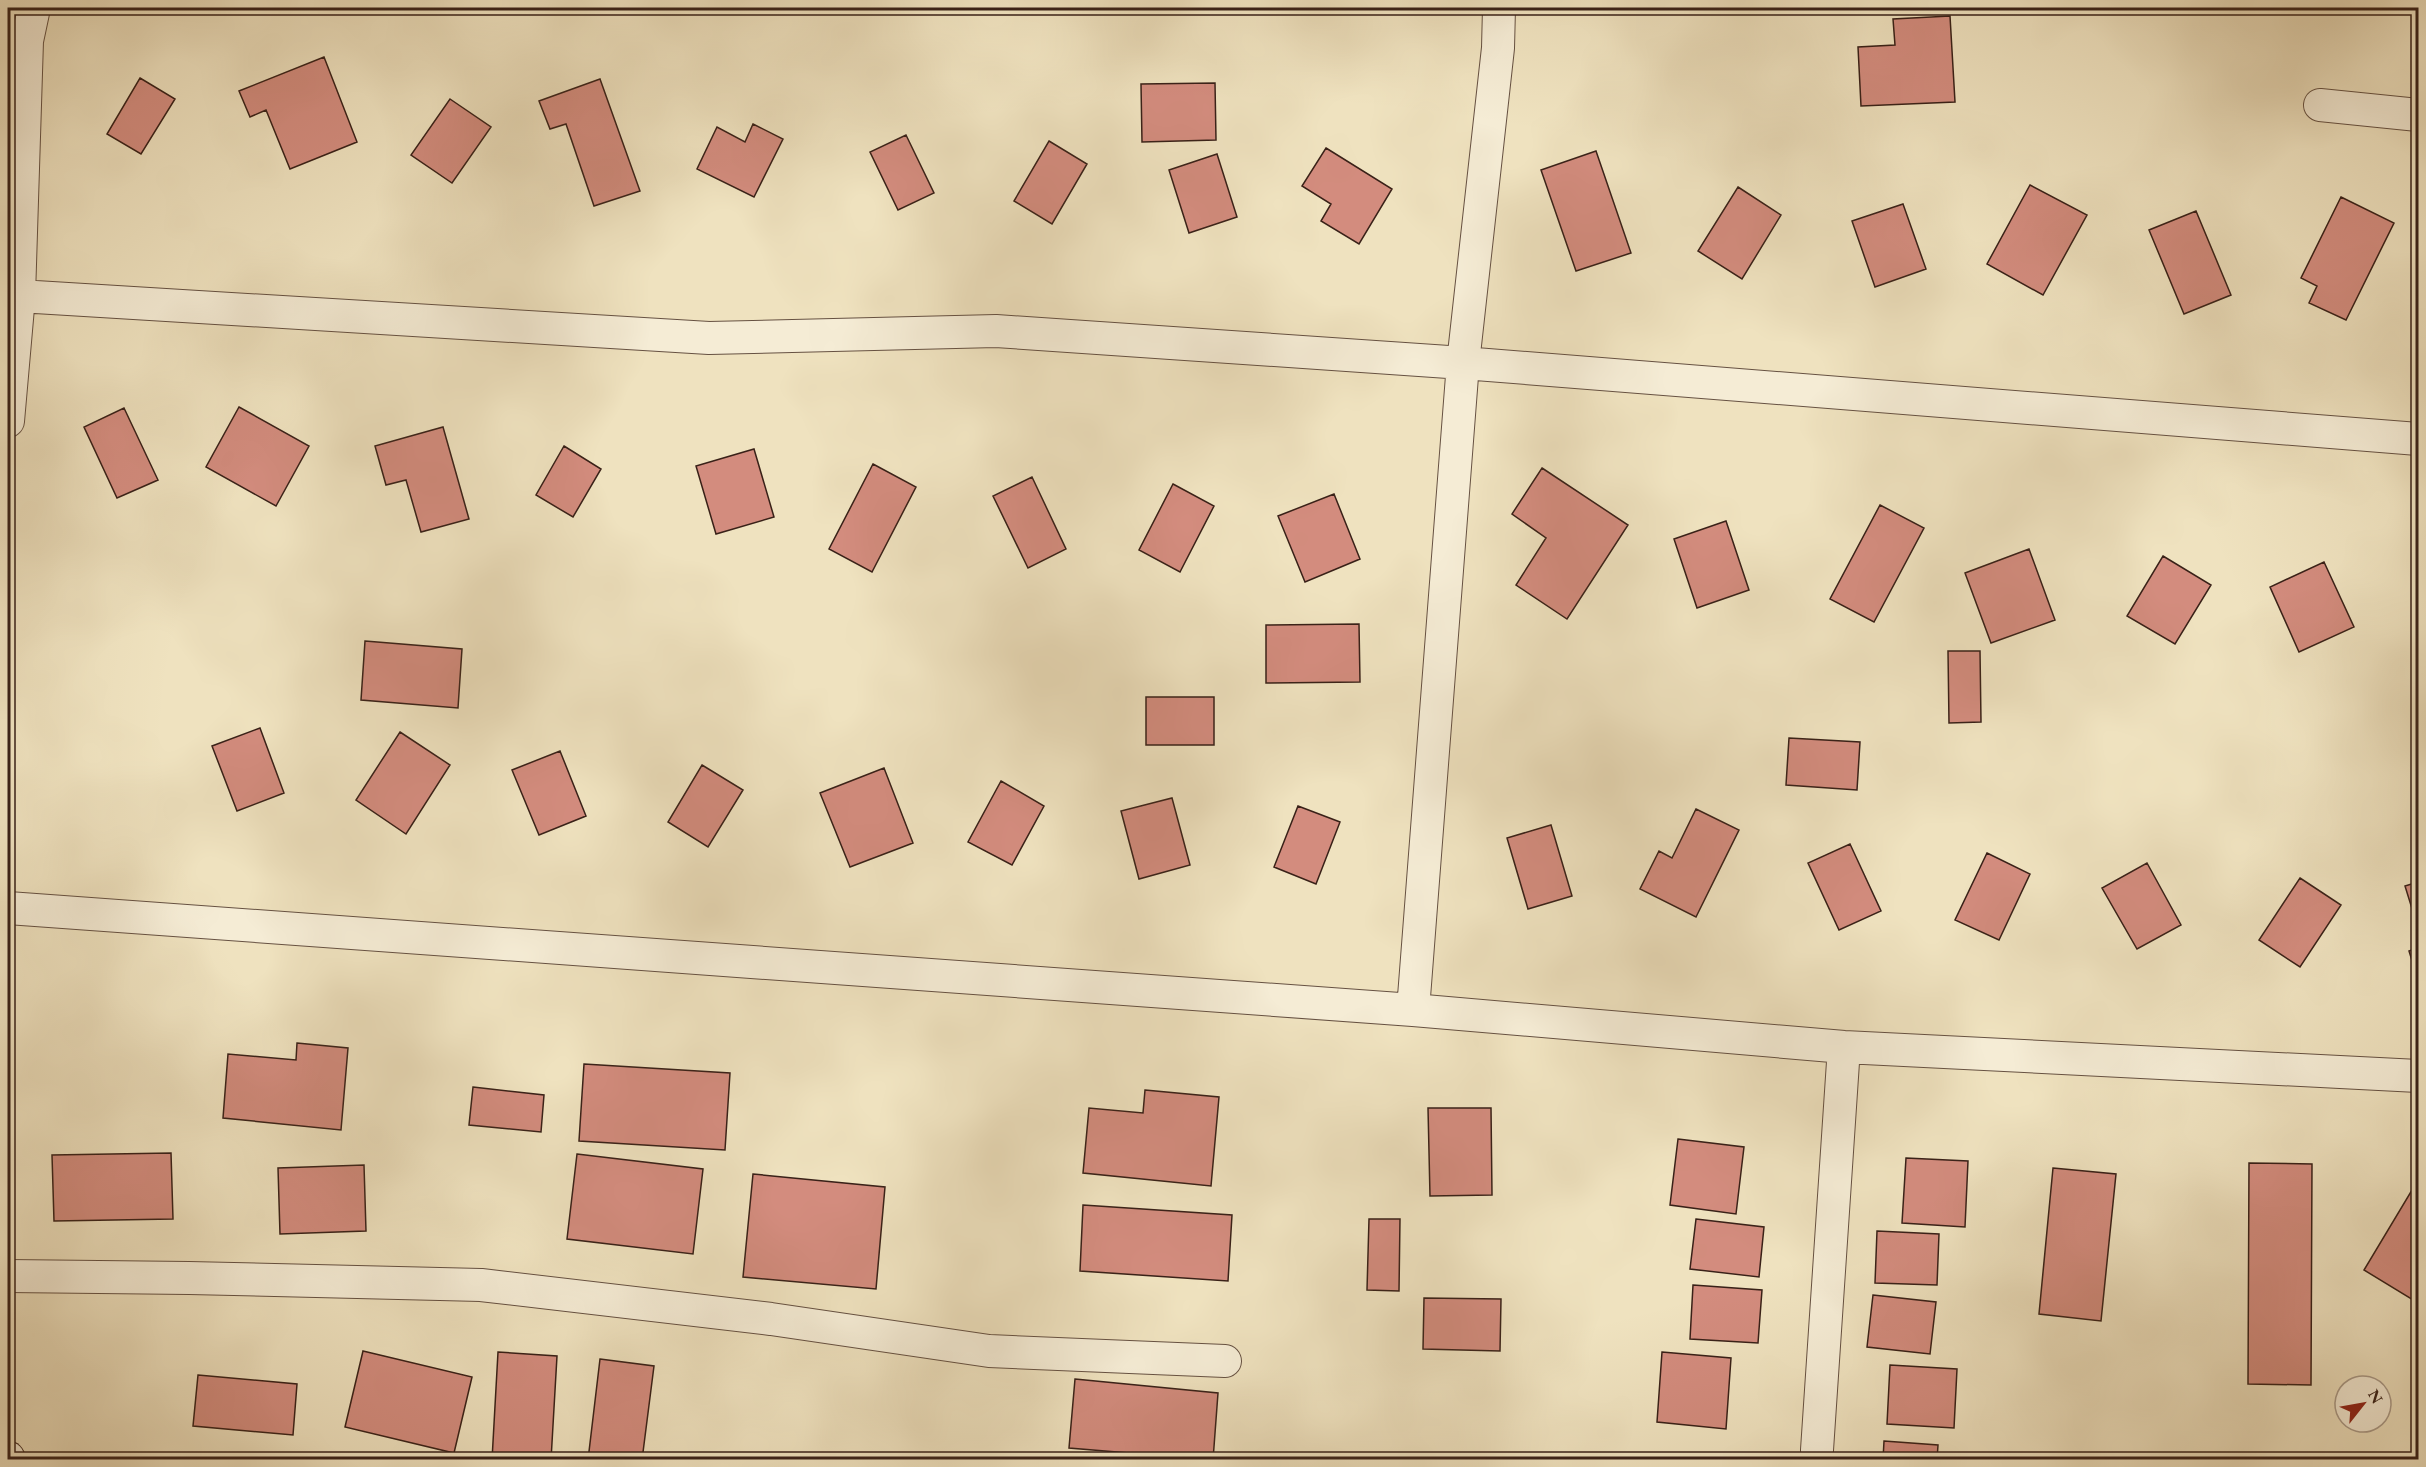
<svg xmlns="http://www.w3.org/2000/svg" width="2426" height="1467" font-family="'EB Garamond',serif">
<rect width="100%" height="100%" fill="#efe2bf"/>
<filter id="stains"><feTurbulence type="fractalNoise" baseFrequency=".00333" numOctaves="4"/><feColorMatrix values="0 0 0 0 .2 0 0 0 0 .09 0 0 0 0 .02 0 0 0 .5 -.17"/></filter>
<radialGradient id="worn" r=".72"><stop offset=".6" stop-color="#630" stop-opacity="0"/><stop offset="1" stop-color="#630" stop-opacity=".3"/></radialGradient>
<path fill="#d38c7e" stroke="#392118" stroke-width="1.5" d="M1950,16l5,86 -94,4 -3,-59 37,-2 -2,-26z
M324,57l33,85 -67,27 -24,-59 -16,7 -11,-26z
M140,78l35,21 -34,55 -34,-20z
M600,79l40,112 -46,15 -28,-82 -16,5 -11,-28z
M1215,83l1,57 -74,2 -1,-58z
M450,99l41,28 -39,56 -41,-28z
M753,124l30,15 -29,58 -57,-28 20,-42 28,15z
M906,135l28,58 -36,17 -28,-58z
M1049,141l38,23 -35,60 -38,-23z
M1326,148l66,41 -33,55 -38,-23 10,-17 -29,-18z
M1596,151l35,102 -55,18 -35,-101z
M1217,154l20,63 -48,16 -20,-63z
M2030,185l57,30 -44,80 -56,-31z
M1738,187l43,28 -39,64 -44,-28z
M2341,197l53,26 -48,97 -37,-17 8,-17 -16,-8z
M1903,204l23,65 -51,18 -23,-66z
M2196,211l35,84 -47,19 -35,-84z
M239,407l70,39 -33,60 -70,-39z
M124,408l34,72 -41,18 -33,-71z
M443,427l26,92 -48,13 -15,-52 -20,5 -11,-39z
M564,446l37,23 -28,48 -37,-22z
M754,449l20,68 -58,17 -20,-68z
M873,464l43,23 -44,85 -43,-23z
M1542,468l86,57 -61,94 -51,-34 30,-47 -34,-24z
M1032,477l34,72 -38,19 -35,-72z
M1173,484l41,22 -34,66 -41,-22z
M1334,494l26,65 -55,23 -27,-66z
M1880,505l44,23 -50,94 -44,-23z
M1726,521l23,69 -52,18 -23,-69z
M2029,549l26,71 -64,23 -26,-70z
M2163,556l48,29 -36,59 -48,-28z
M2324,562l30,65 -55,25 -29,-65z
M1359,624l1,58 -94,1v-58z
M365,641l97,8 -4,59 -97,-8z
M1948,651h32l1,71 -32,1z
M1146,697h68v48h-68z
M260,728l24,65 -47,18 -25,-65z
M400,732l50,33 -44,69 -50,-34z
M1789,738l71,4 -3,48 -71,-5z
M560,751l26,65 -47,19 -27,-65z
M702,765l41,25 -35,57 -40,-25z
M884,768l29,75 -63,24 -30,-74z
M1001,781l43,25 -32,59 -44,-23z
M1172,798l18,67 -51,14 -18,-68z
M1298,806l42,16 -24,62 -42,-17z
M1696,809l43,21 -43,87 -56,-28 19,-38 13,7z
M1551,825l21,71 -44,13 -21,-71z
M1850,844l31,67 -42,19 -31,-67z
M1987,853l43,21 -31,66 -44,-20z
M2147,863l34,62 -44,24 -35,-61z
M2300,878l41,27 -41,62 -41,-27z
M2418,882v46l-13,-42z
M2418,948v32l-9,-29z
M297,1043l51,5 -7,82 -118,-12 5,-64 68,6z
M584,1064l146,9 -5,77 -146,-9z
M473,1087l71,8 -3,37 -72,-7z
M1145,1090l74,7 -8,89 -128,-13 6,-65 54,5z
M1428,1108h63l1,87 -62,1z
M1678,1139l66,8 -8,67 -66,-9z
M171,1153l2,66 -119,2 -2,-66z
M577,1154l126,15 -10,85 -126,-15z
M1906,1158l62,3 -3,66 -63,-4z
M2249,1163l63,1 -1,221 -63,-1z
M364,1165l2,66 -86,3 -2,-66z
M2053,1168l63,6 -15,147 -62,-7z
M753,1174l132,13 -9,102 -133,-12z
M2412,1190l6,3v110l-54,-33z
M1083,1205l149,10 -4,66 -148,-10z
M1369,1219h31l-1,72 -32,-1z
M1696,1219l68,8 -5,50 -69,-8z
M1877,1231l62,3 -2,51 -62,-2z
M1693,1285l69,5 -4,53 -68,-4z
M1873,1295l63,7 -6,52 -63,-7z
M1424,1298l77,1 -1,52 -77,-2z
M363,1351l109,26 -18,76 -109,-26z
M498,1352l59,4 -6,104h-59z
M1662,1352l69,6 -5,71 -69,-7z
M600,1359l54,7 -12,94h-54z
M1890,1365l67,4 -3,59 -67,-4z
M198,1375l99,9 -4,51 -100,-9z
M1075,1379l143,14 -5,67 -144,-12z
M1884,1441l54,4 -1,15h-54z"/>
<g fill="none" stroke-linecap="round" stroke-linejoin="round">
<g stroke="#665142" stroke-width="34">
<path id="minor" d="M2320,105l98,10
M19,296l690,42 287,-7 467,32 955,76
M8,421l11,-125 8,-255 7,-33
M8,908l1405,102 431,37 574,29
M1413,1010l50,-647 35,-315 1,-40
M8,1276l181,2 292,7 290,34 218,32 236,10
M1817,1450l27,-403"/>
</g>
<g stroke="#392118" stroke-width="35">
<path id="secondary" d="M8,1458v2"/>
</g>
<use href="#minor" stroke="#f5ecd5" stroke-width="32"/>
<use href="#secondary" stroke="#f5ecd5" stroke-width="33"/>
</g>
<rect width="2426" height="1467" fill="none" stroke="#efe2bf" stroke-width="30"/>
<rect x="9" y="9" width="2408" height="1449" fill="none" stroke="#392118" stroke-width="3"/>
<rect x="15" y="15" width="2396" height="1437" fill="none" stroke="#392118" stroke-width="1.5"/>
<g transform="translate(2363 1404) rotate(59)"><circle r="28" fill="#f5ecd5" stroke="#aa9b89" stroke-width="1.5"/>
<path d="M0-4.5L10 22L0 15L-10 22Z" fill="#8f2418"/>
<text y="-9" font-size="16" font-weight="bold" text-anchor="middle" fill="#392118">N</text>
</g>
<rect width="100%" height="100%" filter="url(#stains)"/>
<rect width="100%" height="100%" fill="url(#worn)"/>
</svg>
